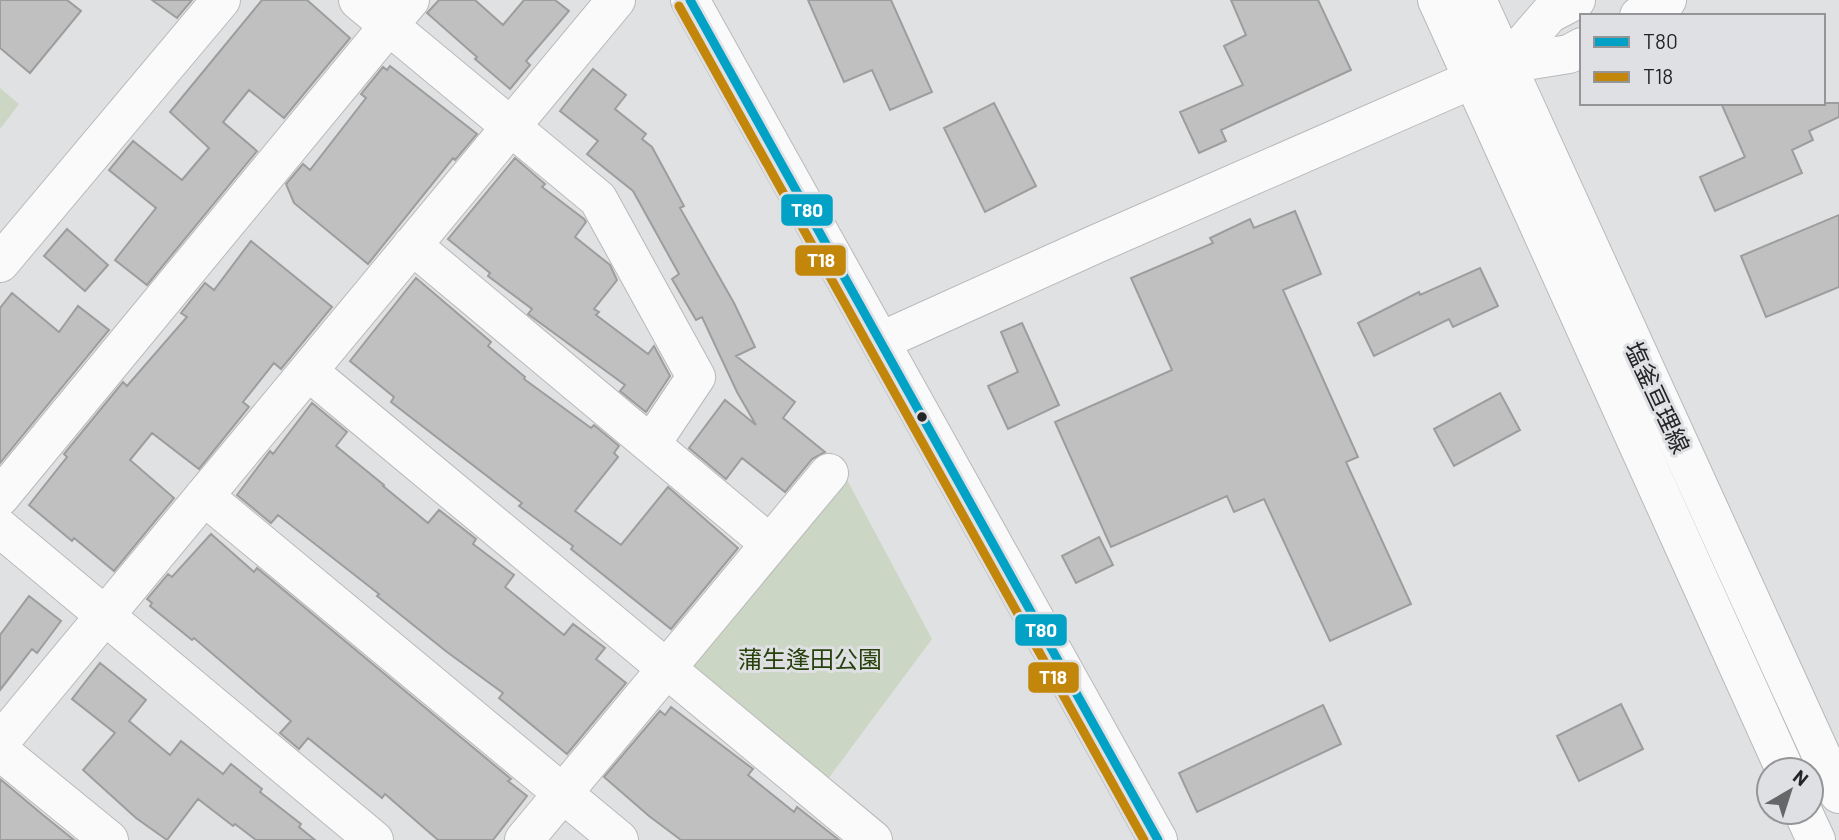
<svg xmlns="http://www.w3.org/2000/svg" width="1839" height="840" font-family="Barlow,'Noto Sans JP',sans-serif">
<rect width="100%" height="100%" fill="#e0e1e2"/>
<path fill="#cbd7c4" d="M0,88l19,16 -19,25z
M846,478l86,161 -110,148 -137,-114z"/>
<path fill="#c0c0c0" stroke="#9d9d9d" stroke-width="2" d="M0,0h67l14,11 -51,62 -30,-25z
M152,0h40l-15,18z
M262,0h45l43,38 -66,80 -35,-28 -26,32 34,29 -110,134 -32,-25 41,-52 -47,-38 24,-29 49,39 27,-32 -39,-36z
M439,0h36l28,25 21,-25h31l14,11 -43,50 4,4 -20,24 -35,-30 2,-2 -50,-44z
M808,0h83l41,92 -42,18 -18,-40 -28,12z
M1231,0h87l33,70 -130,60 5,11 -27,12 -19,-41 63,-27 -19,-39 22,-11z
M390,66l87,68 -22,26 -2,-2 -85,106 -74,-61 -8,-19 17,-20 7,6 56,-72 -5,-4 22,-27 4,3z
M593,69l33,26 -11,14 31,25 -4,5 10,8 32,59 -4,2 54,95 21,44 -19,9 59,46 -12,16 42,34 -13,7 -27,33 -43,-34 -16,21 -37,-31 36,-48 31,25 -19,-33 -35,-75 -6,3 -24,-41 7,-5 -46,-83 -46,-37 11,-13 -38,-30z
M994,103l42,83 -51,26 -41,-84z
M1721,103h118v14l-30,14 4,9 -21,10 10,23 -87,38 -15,-34 45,-20z
M515,158l30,26 -3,3 42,32 2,3 -11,15 35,28 7,15 -23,29 5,3 -3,3 52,39 6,-8 16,30 -24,36 -26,-21 5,-6 -97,-71 4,-5 -44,-33 2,-3 -42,-34z
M1295,211l26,63 -38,16 75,167 -12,5 65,142 -81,37 -66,-142 -30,13 -7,-16 -116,51 -56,-125 117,-52 -41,-92 82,-35 -3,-5 40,-19 4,9z
M1839,215v72l-73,30 -25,-61z
M67,229l41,36 -23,26 -41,-35z
M251,241l81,66 -51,62 -7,-6 -31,39 6,5 -50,62 -47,-36 -22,27 44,38 -60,73 -40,-33 -2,3 -43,-36 38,-48 -3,-3 59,-72 4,4 60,-69 -6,-4 24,-30 9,7z
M1480,268l18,38 -45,21 -4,-8 -75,37 -16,-33 61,-31 1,3z
M416,278l75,64 -3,4 37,31 -1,2 67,49 3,-3 25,21 -5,7 4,4 -43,54 46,34 47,-58 70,61 -67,81 -100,-80 2,-3 -54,-40 3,-3 -131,-101 3,-5 -44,-36z
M12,293l47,39 19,-26 31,24 -109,133v-155z
M1022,323l37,82 -51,24 -20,-43 30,-14 -17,-40z
M1500,393l20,37 -66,36 -20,-37z
M312,403l35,29 -11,14 48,39 -1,1 45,37 11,-13 37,29 -3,5 41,31 -9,12 59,48 9,-11 32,24 -9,11 30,24 -59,71 -68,-56 4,-5 -56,-41 -70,-56 2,-2 -101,-79 -7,8 -34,-28 33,-44 3,3z
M211,534l43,38 3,-4 254,211 -3,2 19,15 -34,44h-55l-53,-46 -3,4 -74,-60 -9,11 -19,-16 11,-12 -97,-83 -2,2 -42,-34 2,-3 -5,-4 21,-25 4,3z
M1099,537l14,28 -37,18 -14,-27z
M29,596l32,25 -24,32 -5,-4 -32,41v-55z
M100,663l46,37 -17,21 41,34 11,-14 42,33 8,-10 31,25 -2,3 41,32 -2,3 16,13h-59l-21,-16 -2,2 -35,-27 -31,41 -31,-22 -53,-48 32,-37 -43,-34z
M1621,704l22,45 -64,32 -22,-45z
M1323,705l18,39 -144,68 -18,-39z
M671,707l82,62 -5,6 46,37 3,-5 42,33h-158l-32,-24 -45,-39 56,-66 5,4z
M0,779l43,36 31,25h-74z"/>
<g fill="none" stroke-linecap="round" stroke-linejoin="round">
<g stroke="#b9b9ba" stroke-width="40">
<path id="minor" d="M358,0l240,199 98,178 -45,67
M690,0l468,840
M412,245l358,299
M0,263l221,-263
M881,341l215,-97 407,-178
M308,371l565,469
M204,496l415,344
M0,497l410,-497
M0,528l374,312
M0,742l616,-742
M0,751l109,89
M524,840l305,-367"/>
</g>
<g stroke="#b9b9ba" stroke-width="40">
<path id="major" d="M1437,0l348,770
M1477,0l362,794
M1803,812l13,28"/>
</g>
<g stroke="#b9b9ba" stroke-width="40">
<path id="highway" d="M1639,16l28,-16
M1506,64l43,-50 27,-14
M1506,64l63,-10 13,-7"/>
</g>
<use href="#minor" stroke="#fafafb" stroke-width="38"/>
<use href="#major" stroke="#fafafb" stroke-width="38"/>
<use href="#highway" stroke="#fafafb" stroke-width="38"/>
<g stroke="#dfe0e3" stroke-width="14">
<path id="bus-1" d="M690,0l468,840"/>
</g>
<g stroke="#dfe0e3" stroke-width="14">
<path id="bus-2" d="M679,6l465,834"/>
</g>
<use href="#bus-1" stroke="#02a2c6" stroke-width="9"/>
<use href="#bus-2" stroke="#c2860a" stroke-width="9"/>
</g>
<circle fill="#242526" stroke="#dfe0e3" stroke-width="2.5" cx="922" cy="417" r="6"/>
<g text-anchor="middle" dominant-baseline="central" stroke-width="6" stroke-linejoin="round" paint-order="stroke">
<g font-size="24" fill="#242526" stroke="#dfe0e3">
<text transform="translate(1658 397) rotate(65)">塩釜亘理線</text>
</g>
<g font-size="24" fill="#29410c" stroke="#dfe0e3">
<text x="810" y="658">蒲生逢田公園</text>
</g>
</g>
<g stroke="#dfe0e3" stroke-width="2.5">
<rect x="780" y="193" width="54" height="34" rx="7" fill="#02a2c6"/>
<rect x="794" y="244" width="53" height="33" rx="7" fill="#c2860a"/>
<rect x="1014" y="613" width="54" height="34" rx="7" fill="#02a2c6"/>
<rect x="1027" y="661" width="53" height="33" rx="7" fill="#c2860a"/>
</g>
<g font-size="19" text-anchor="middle" font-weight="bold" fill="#fff">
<text x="807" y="217">T80</text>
<text x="821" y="267">T18</text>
<text x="1041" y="637">T80</text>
<text x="1053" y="684">T18</text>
</g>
<rect x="1580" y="14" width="245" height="91" fill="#dfe0e3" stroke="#949597" stroke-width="2"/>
<rect x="1594" y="37" width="35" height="10" fill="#02a2c6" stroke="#949597" stroke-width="2"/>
<text x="1643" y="49" font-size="21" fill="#242526">T80</text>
<rect x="1594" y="72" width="35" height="10" fill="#c2860a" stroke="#949597" stroke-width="2"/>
<text x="1643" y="84" font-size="21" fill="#242526">T18</text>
<g transform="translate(1790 791) rotate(39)"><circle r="33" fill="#dfe0e3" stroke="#949597" stroke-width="2"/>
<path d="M0-5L12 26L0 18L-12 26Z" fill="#666768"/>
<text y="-10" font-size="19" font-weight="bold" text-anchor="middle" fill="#242526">N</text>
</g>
</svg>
